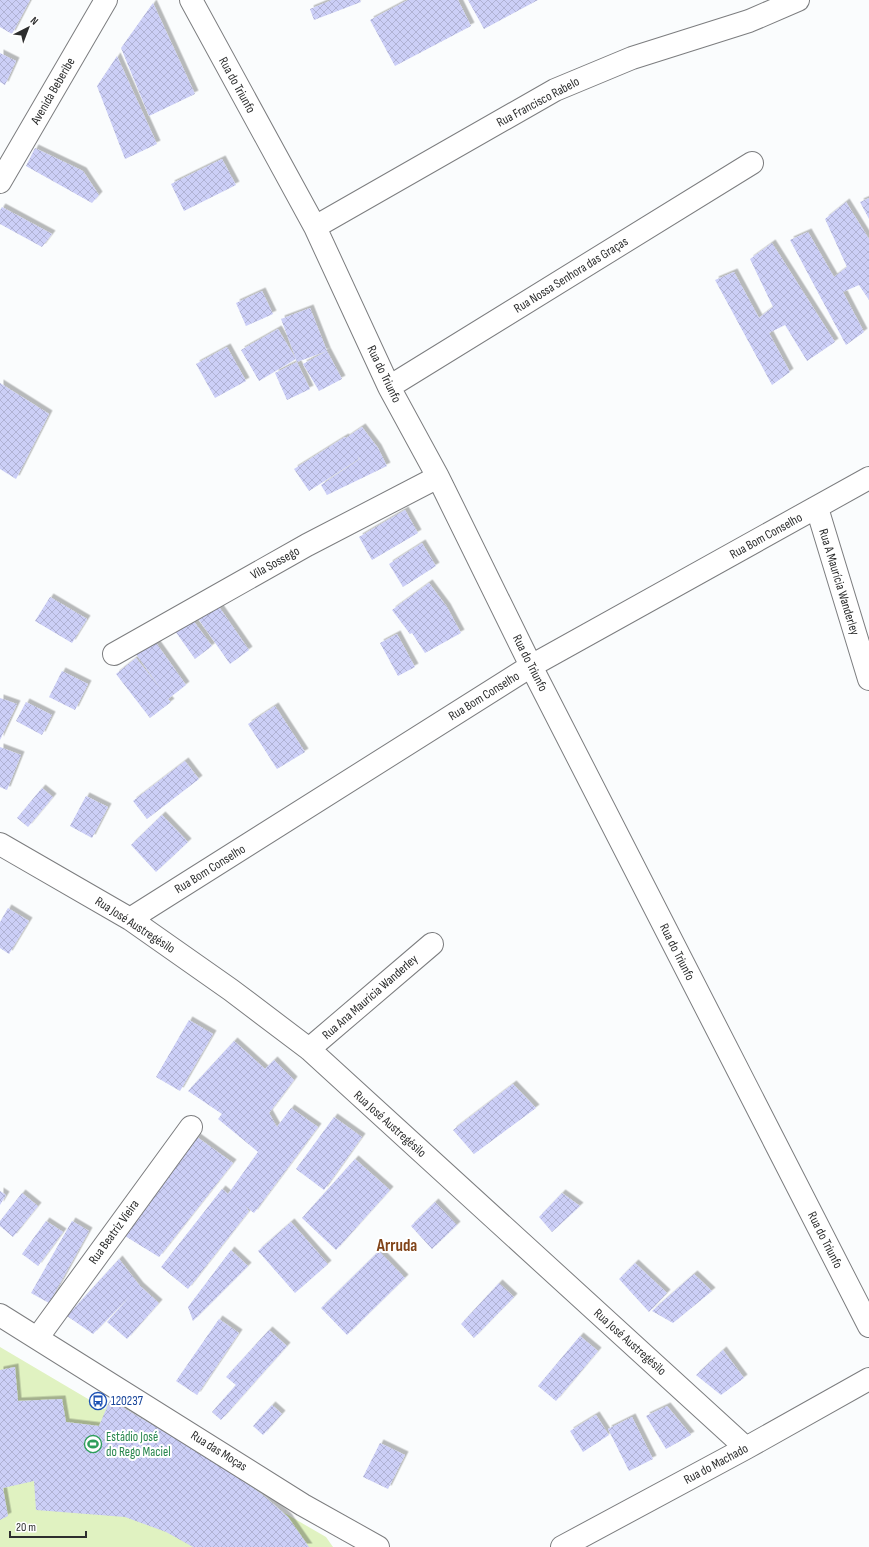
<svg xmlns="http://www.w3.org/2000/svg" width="869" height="1547" font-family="'Sofia Sans Condensed',sans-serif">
<defs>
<pattern id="building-cross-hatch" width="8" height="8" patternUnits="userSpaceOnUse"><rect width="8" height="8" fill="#cccff7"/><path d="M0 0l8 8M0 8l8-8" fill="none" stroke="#b0b2d4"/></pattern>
<filter id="shadow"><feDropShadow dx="3.5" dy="-3.5" stdDeviation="0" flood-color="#0004"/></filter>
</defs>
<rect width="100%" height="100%" fill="#fafcfd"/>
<path fill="#e0f2c1" d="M0,1347l105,62 5,-9 106,62 47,33 18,16 45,26 7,10h-333z"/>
<path fill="url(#building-cross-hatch)" filter="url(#shadow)" d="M0,0h30l-18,34 -12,-7z
M332,0h28l1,2 -47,18 -4,-11z
M408,0h50l13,26 -76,40 -25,-46z
M468,0h70l-54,29z
M153,3l42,91 -46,22 -28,-68z
M0,53l16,8 -11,24 -5,-3z
M117,56l40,88 -32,15 -28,-73z
M35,148l48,23 16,24 -7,8 -66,-37z
M222,159l14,26 -52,26 -13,-27z
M869,198v21l-9,-17z
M846,202l23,37v61l-10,-15 -16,7 21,40 -18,13 -56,-105 18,-8 26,45 13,-10 -22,-48z
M2,207l50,27 -10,13 -42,-23v-14z
M772,243l63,99 -28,19 -22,-36 -16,8 21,39 -18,13 -57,-105 19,-8 25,46 14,-11 -23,-48z
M262,291l11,23 -27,12 -10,-23z
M310,308l17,43 15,28 -23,12 -16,-27 24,-13 -30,11 -1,-3 -37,22 -18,-31 37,-21 18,30 -15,-40z
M227,347l19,34 -31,17 -19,-34z
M297,362l13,27 -23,11 -12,-27z
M0,383l49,31 -33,65 -16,-10z
M362,427l16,21 9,18 -60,29 -6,-10 39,-26 -3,-4 2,4 -50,32 -15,-22 51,-32 1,1z
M405,510l13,23 -46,27 -13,-23z
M422,543l14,23 -33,21 -14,-23z
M429,583l18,24 14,26 -36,20 -13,-20 -2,1 -18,-24z
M50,597l37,22 -15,24 -37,-22z
M217,604l32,46 -19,14 -33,-47z
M192,619l20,27 -17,13 -20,-28z
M397,634l18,33 -17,9 -18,-33z
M154,640l32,45 -18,14 3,3 -21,16 -34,-44 20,-16 25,31 -25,-35z
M62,671l26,13 -13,26 -26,-13z
M0,698l17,6 -17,36z
M26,702l26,13 -10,20 -26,-14z
M275,706l30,46 -28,17 -29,-45z
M0,747l21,8 -14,35 -7,-3z
M185,761l14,18 -52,40 -14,-18z
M42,788l11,9 -25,30 -11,-9z
M86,796l22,11 -16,31 -22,-12z
M162,815l26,27 -32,30 -25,-27z
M8,908l21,13 -20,33 -9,-6v-26z
M189,1020l24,14 -33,57 -24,-14z
M234,1041l31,28 9,-9 20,20 -25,33 8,14 14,-19 27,19 -64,86 -9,-7 4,5 -61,78 -27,-22 61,-78 6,5 30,-42 -40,-33 4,-5 -34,-23z
M513,1084l23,24 -62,46 -21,-24z
M334,1117l28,20 -38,53 -28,-21z
M197,1137l36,26 -74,94 -34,-21z
M355,1159l35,31 -54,60 -34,-32z
M0,1191l6,4 -6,10z
M22,1193l16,13 -25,31 -13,-11v-5z
M562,1193l18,13 -28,26 -13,-15z
M435,1202l22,23 -25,24 -21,-23z
M46,1221l17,11 -25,34 -16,-12z
M72,1221l17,10 -40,72 -18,-10z
M291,1222l37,42 -33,29 -37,-42z
M231,1250l17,16 -55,55 -5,-14z
M379,1251l26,27 -58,57 -26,-27z
M119,1259l21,27 19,17 -32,36 -20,-17 25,-28 -39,40 -26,-18z
M635,1263l32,30 -18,19 -30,-33z
M694,1274l18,17 -39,32 -21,-12z
M499,1283l15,14 -40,41 -13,-14z
M219,1319l20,14 -42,62 -21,-14z
M269,1330l18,16 -66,74 -9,-8 24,-27 -10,-8z
M580,1336l18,15 -42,50 -18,-15z
M723,1350l21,28 -23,17 -25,-20z
M15,1367l3,34 44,-2 4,23 33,4 11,-26 106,62 47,33 25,22 21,30h-116l-27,-15 -41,-15 -89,-7 -2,-29 -31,7 5,28 -8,4v-150z
M272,1405l10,9 -19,21 -10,-9z
M667,1406l24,29 -25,14 -20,-33z
M596,1415l13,20 -26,17 -13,-21z
M632,1417l21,42 -24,12 -21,-42z
M380,1443l25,12 -17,34 -25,-12z"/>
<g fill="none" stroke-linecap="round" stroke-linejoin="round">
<g stroke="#7c7d7f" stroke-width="24">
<path id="minor" d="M191,0l124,227 74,160 49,90 93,189 338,660
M315,227l240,-137 77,-32 117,-37 49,-21
M389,387l363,-224
M817,508l52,171
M114,654l193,-109 131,-68
M0,844l130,75 101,71 78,59 437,399
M130,919l401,-253 338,-188
M309,1049l123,-105
M38,1337l153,-210
M562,1547l184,-99 123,-69"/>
</g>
<g stroke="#7c7d7f" stroke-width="24">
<path id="tertiary" d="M0,1315l303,190 75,42"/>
</g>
<g stroke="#7c7d7f" stroke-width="24">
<path id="primary" d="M0,182l106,-182"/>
</g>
<use href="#minor" stroke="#fff" stroke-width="22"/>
<use href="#tertiary" stroke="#fff" stroke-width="22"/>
<use href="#primary" stroke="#fff" stroke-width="22"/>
</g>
<defs>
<g id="bus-ring" transform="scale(0.9)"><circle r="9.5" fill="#fff" stroke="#1a4fb4" stroke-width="1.5"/><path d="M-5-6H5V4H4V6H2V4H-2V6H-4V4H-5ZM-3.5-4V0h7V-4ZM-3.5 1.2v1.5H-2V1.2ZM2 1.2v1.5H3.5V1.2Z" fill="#1a4fb4"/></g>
<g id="stadium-ring" transform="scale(0.9)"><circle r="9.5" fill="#fff" stroke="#2e9e5b" stroke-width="1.5"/><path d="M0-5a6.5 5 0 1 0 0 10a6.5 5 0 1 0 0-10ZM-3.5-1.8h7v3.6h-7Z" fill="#2e9e5b"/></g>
</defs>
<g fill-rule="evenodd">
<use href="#bus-ring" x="98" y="1401"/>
<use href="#stadium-ring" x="93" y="1444"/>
</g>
<g text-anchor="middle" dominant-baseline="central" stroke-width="4" stroke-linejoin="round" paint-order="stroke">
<g font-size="13" fill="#2d2e2e" stroke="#fff">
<text transform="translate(237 85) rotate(61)">Rua do Triunfo</text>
<text transform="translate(53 91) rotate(-60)">Avenida Beberibe</text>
<text transform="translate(538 102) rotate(-28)">Rua Francisco Rabelo</text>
<text transform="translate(571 275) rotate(-32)">Rua Nossa Senhora das Graças</text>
<text transform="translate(384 374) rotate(64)">Rua do Triunfo</text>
<text transform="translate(766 536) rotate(-29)">Rua Bom Conselho</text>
<text transform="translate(275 563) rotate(-29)">Vila Sossego</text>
<text transform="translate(839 582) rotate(73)">Rua A Maurícia Wanderley</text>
<text transform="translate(530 663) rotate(63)">Rua do Triunfo</text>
<text transform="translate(484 696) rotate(-32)">Rua Bom Conselho</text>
<text transform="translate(210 869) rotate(-32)">Rua Bom Conselho</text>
<text transform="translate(135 925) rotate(33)">Rua José Austregésilo</text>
<text transform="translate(677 952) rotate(63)">Rua do Triunfo</text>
<text transform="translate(370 997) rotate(-41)">Rua Ana Maurícia Wanderley</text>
<text transform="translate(390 1124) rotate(42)">Rua José Austregésilo</text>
<text transform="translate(114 1232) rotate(-54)">Rua Beatriz Vieira</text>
<text transform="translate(825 1240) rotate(63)">Rua do Triunfo</text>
<text transform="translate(630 1342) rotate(42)">Rua José Austregésilo</text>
<text transform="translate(219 1451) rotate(32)">Rua das Moças</text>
<text transform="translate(716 1464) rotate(-28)">Rua do Machado</text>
</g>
<g font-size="13" fill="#164399" stroke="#fff" text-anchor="start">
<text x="111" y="1401">120237</text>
</g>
<g font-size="13" fill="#27864d" stroke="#fff" text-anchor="start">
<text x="106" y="1437">Estádio José<tspan x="106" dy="15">do Rego Maciel</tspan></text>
</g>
<g font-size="17" font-weight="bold" fill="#814419" stroke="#fff">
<text x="397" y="1246">Arruda</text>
</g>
</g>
<g transform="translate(28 28) rotate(42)" stroke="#ffffff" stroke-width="3" paint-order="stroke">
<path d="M0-3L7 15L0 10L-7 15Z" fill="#2d2e2e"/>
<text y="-6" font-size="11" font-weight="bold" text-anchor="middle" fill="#2d2e2e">N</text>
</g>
<path d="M10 1531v6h76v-6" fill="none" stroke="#2d2e2e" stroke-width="2"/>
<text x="16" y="1531" font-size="12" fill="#2d2e2e" stroke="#ffffff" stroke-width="3" paint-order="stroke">20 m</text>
</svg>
